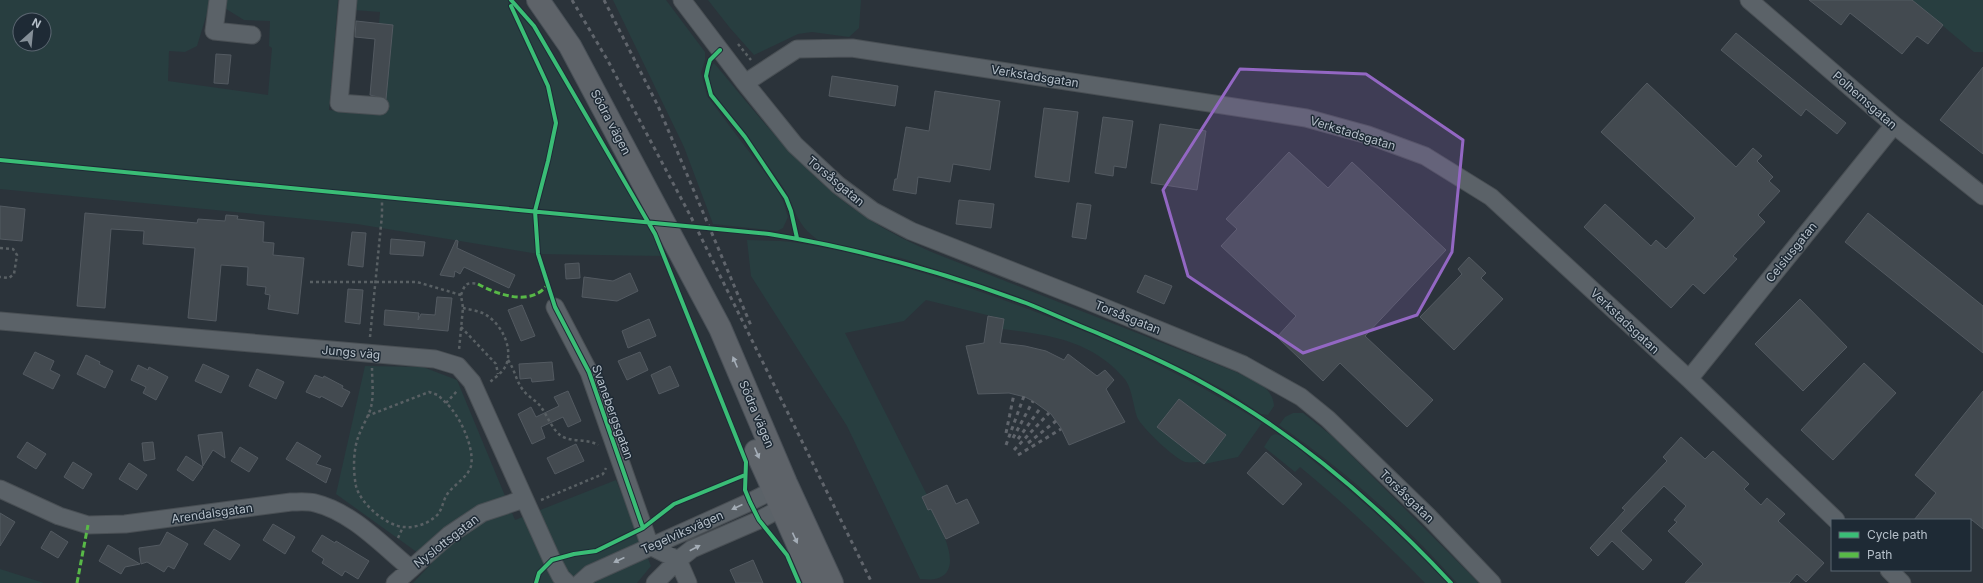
<svg xmlns="http://www.w3.org/2000/svg" width="1983" height="583" font-family="Inter,sans-serif">
<rect width="100%" height="100%" fill="#2b333a"/>
<path fill="#283e40" fill-rule="evenodd" d="M0,0h211l-14,46 -12,6 -16,-1 -1,30 100,14 4,-47 -3,-2 1,-25 -26,-1 -21,-13 -1,-7h116l-9,110 55,5 9,-90 -14,-1 1,-12 -26,-2 1,-10h156l23,26 121,208 8,22 -125,-2 -181,-30 -357,-35zM20,20h24v24h-24z
M613,0h53l39,52v8l-4,13 6,23 71,94 5,11 5,16 -5,11 -6,3 -64,-7 -29,-77z
M708,0h153l-2,28 -10,9 -37,-5 -14,2 -44,21 -24,-27z
M1912,0h71v52h-9z
M714,63c46,55 92,115 153,155 21,14 44,25 67,35l302,119c16,8 37,14 38,34l-6,9 -7,-1 -31,-21 -36,-19 -57,-27 -131,-55 -105,-34 -83,-18c-24,-17 -21,-31 -35,-53 -21,-31 -44,-61 -67,-90 -6,-11 -10,-23 -2,-34z
M747,240c17,1 35,0 51,3 62,10 122,28 180,48 99,34 196,76 284,132l-24,34 -34,7 22,-29 -47,-36 -22,28 44,35c-5,0 -11,1 -16,0 -10,-3 -44,-35 -48,-45 -4,-12 -5,-31 -14,-40 -33,-37 -74,-42 -121,-48l1,-10 -77,-19 -22,21 -59,12 82,162 -5,3 6,12 3,-1c8,16 36,63 4,70 -4,1 -10,0 -15,0l-73,-153 -96,-150z
M365,366l58,1 34,13 58,140 101,-40 35,86 -14,17h-224l19,-20 -96,-69z
M1293,413h10l29,23 147,147h-22c-53,-60 -113,-113 -178,-158l6,-8z
M1275,434c11,2 28,18 37,26 48,38 93,78 135,123h-22c-40,-41 -81,-80 -125,-116l-5,5 -31,-25 7,-11z
M0,569l44,14h-44z"/>
<path fill="#434a50" stroke="#535a61" d="M1809,0h103l31,25 -15,19 -11,-8 -15,18 -52,-41 -9,12z
M356,21l37,4 -7,74 -16,-4 5,-56 -20,-2z
M1736,33l110,90 -9,11 -31,-25 -5,7 -80,-66z
M216,54l15,1 -3,29 -14,-1z
M1983,67v87l-43,-34z
M832,76l66,10 -3,20 -66,-10z
M1647,83l89,84 17,-19 9,8 -5,5 16,16 -4,4 11,10 -22,24 7,7 -32,34 4,3 -33,35 -11,-10 -22,24 -87,-81 21,-23 46,42 5,-6 10,9 29,-31 -94,-86z
M935,91l65,10 -10,69 -37,-6 -3,18 -32,-5 -2,17 -23,-4 2,-11h2l9,-52 23,4z
M1044,108l34,4 -9,70 -34,-5z
M1103,117l30,4 -7,47 -12,-2 -1,10 -18,-3z
M1160,124l46,7 -9,59 -46,-7z
M1289,152l39,36 24,-26 94,88 -81,86 68,64 -26,27 -67,-64 -17,18 -46,-44 19,-21 -75,-70 16,-17 -11,-10z
M959,200l35,4 -3,24 -35,-4z
M1077,203l14,2 -5,34 -14,-2z
M0,206l25,3 -3,32 -22,-2z
M85,213l112,10 1,-4 27,2 1,-6 12,1 -1,3 27,3 -1,20 11,1 -1,12 31,3 -6,56 -30,-5 2,-14 -5,-1 1,-7 -19,-2 1,-18 -27,-2 -5,56 -28,-3 7,-70 -52,-4 1,-13 -33,-2 -6,79 -28,-2z
M1868,213l115,93v47l-138,-111z
M352,232l14,1 -3,34 -15,-2z
M391,239l34,3 -2,14 -33,-2z
M456,240l2,1 -1,7 58,27 -6,13 -45,-21 -4,7 -5,-3 -1,6 -14,-2z
M1469,257l17,16 -5,5 22,21 -49,51 -34,-33 42,-43 -4,-5z
M579,263l1,15 -14,1 -1,-15z
M630,273l8,18 -21,10 -35,-4 2,-20 29,4z
M1145,275l27,11 -8,18 -27,-12z
M348,289l15,1 -3,34 -15,-2z
M437,297l15,1 -4,33 -64,-6 1,-15 34,3 -1,7 3,-6 14,1z
M1800,299l47,48 -44,44 -48,-47z
M522,305l13,31 -14,5 -13,-31z
M988,316l16,3 -4,24 25,3 21,5 18,9 4,-6 29,22 8,-6 9,10 -8,9 19,33 -56,23 -8,-17 -10,-14 -18,-13 -8,-4 -16,-4 -31,1 -12,-48 18,-3z
M649,319l7,17 -28,12 -6,-17z
M35,352l19,9 -4,9 10,5 -7,14 -30,-15z
M640,352l8,18 -21,10 -9,-19z
M86,355l14,7 -1,2 14,7 -8,17 -28,-14z
M552,362l2,18 -22,2 -1,-4 -11,1 -1,-15z
M1864,363l32,30 -63,67 -32,-30z
M203,364l26,12 -8,17 -26,-12z
M138,365l10,5 1,-3 19,10 -12,23 -13,-7 3,-6 -15,-7z
M670,366l9,20 -20,8 -8,-19z
M257,369l27,13 -8,17 -27,-13z
M315,375l8,3 1,-2 19,10 -1,2 8,4 -8,15 -21,-11 -1,2 -14,-6z
M568,391l13,30 -13,6 -5,-10 -22,10 4,11 -13,6 -14,-30 13,-7 5,10 23,-11 -5,-9z
M1983,391v138l-11,-9h-58l22,-27 -21,-18z
M1179,399l47,36 -22,29 -47,-37z
M222,432l3,26 -12,-8 -10,16 -5,-31z
M1681,437l24,22 8,-8 36,33 -5,5 17,16 6,-7 18,16 -7,7 46,42 -18,19 -9,-8 -8,9h-104l18,-19 -35,-33 9,-9 -3,-2 12,-14 -22,-20 -43,45 31,29 -9,10 -31,-29 -14,15 -8,-8 35,-38 -3,-2 45,-47 -4,-4z
M27,442l19,12 -10,15 -19,-12z
M153,442l2,17 -11,2 -2,-18z
M297,442l24,14 -5,8 15,5 -5,14 -40,-24z
M576,444l8,17 -29,13 -8,-16z
M240,447l18,11 -9,14 -18,-11z
M1266,452l36,32 -19,21 -36,-32z
M186,456l17,11 -10,14 -16,-11z
M73,462l19,12 -9,15 -19,-12z
M129,463l18,12 -10,15 -18,-11z
M947,485l9,19 11,-5 12,24 -33,16 -15,-30 -3,1 -6,-13z
M0,513l15,9 -15,24z
M273,524l22,13 -10,17 -22,-14z
M214,529l26,16 -10,15 -26,-16z
M51,531l17,11 -10,16 -17,-10z
M167,532l21,12 -14,25 -6,-3 -4,6 -17,-10 -6,2 -2,-16 21,-3z
M322,535l13,8 1,-2 33,20 -11,18 -13,-8 -3,5 -20,-13 2,-4 -12,-8z
M108,545l32,19 -15,3 -4,7 -22,-13z
M753,560l10,23h-27l-6,-13z"/>
<g fill="none" stroke-linecap="round" stroke-linejoin="round">
<g stroke="#494f54" stroke-width="19">
<path id="minor" d="M218,0l-4,31 38,4
M348,0l-9,103 41,3
M682,0l63,83 50,62 43,40 35,26 38,20 175,69 156,64 59,33 27,22 100,97 64,67
M1749,0l145,125 89,71
M745,83l52,-34 55,-1 454,70 62,17 57,21 66,41 198,182 147,141
M555,307l34,65 61,174 28,14 10,23
M0,321l435,38 23,7 14,16 80,178 9,17 6,6
M1689,379l205,-254
M0,489l59,27 29,9 37,-1 166,-22c7,0 17,-1 24,1 37,9 67,42 96,66
M1889,570l13,13
M395,583l54,-48 33,-22 42,-14
M580,583l10,-9 160,-72 33,-17
M655,583l23,-23 14,-11 67,-29 32,-17"/>
</g>
<g stroke="#495057" stroke-width="24">
<path id="major" d="M538,0l32,46 150,282 66,155 46,100
M756,451l59,132"/>
</g>
<path stroke="#596064" stroke-width="2.5" stroke-dasharray="3 3" stroke-linecap="butt" d="M738,44l13,16
M0,248l13,1 4,6 -3,19 -5,4 -9,-1
M310,282h107l44,13 2,13 -4,42
M461,295c4,-11 5,-13 17,-11
M463,308c8,2 19,3 26,9 14,10 25,34 16,50 -3,6 -11,11 -16,16
M461,327l35,37 2,10
M370,337l12,-122v-19
M508,360c7,10 8,21 15,30 5,7 13,10 18,17 6,8 11,22 19,28 10,8 27,3 38,10
M372,368c0,12 2,27 -1,39 -2,9 -9,19 -12,28 -6,14 -6,36 -3,51 4,17 30,40 48,41 11,1 23,-3 31,-10 8,-6 7,-16 13,-24 7,-9 20,-16 23,-27 4,-18 -12,-52 -25,-63l12,-13
M367,416l62,-24 9,3 8,8
M541,500l62,-26 3,-6
M398,538l5,-11"/>
<use href="#minor" stroke="#5b6268" stroke-width="17"/>
<use href="#major" stroke="#5e6369" stroke-width="22"/>
<path stroke="#60656c" stroke-width="3" stroke-dasharray="4 4" stroke-linecap="butt" d="M572,0l36,61 83,156 181,366
M604,0l54,106 94,222
M1006,433l8,-39
M1013,438l20,-37
M1018,439l23,-32
M1028,443l28,-22
M1006,445l18,-49
M1014,450l35,-37
M1018,455l43,-26"/>
<path stroke="#58b947" stroke-width="3" stroke-dasharray="6 3" stroke-linecap="butt" d="M478,284c20,11 54,23 70,0
M77,583l11,-58"/>
<g stroke="#1e2a35" stroke-width="6">
<path id="cycleway" d="M511,0l23,26 121,208 91,228 -1,28 5,12 9,18 28,35 12,28
M511,6l37,80 8,37 -8,38 -13,50 3,43 17,53 34,65 54,156
M720,50l-10,10 -2,7 -2,9 5,19 34,42 41,61 5,13 6,27
M0,160l769,74c87,14 174,38 257,69 23,9 46,20 69,29 37,16 75,32 110,52 93,51 174,122 246,199
M536,583l3,-10 13,-13 22,-6 22,-3 47,-23 31,-24 71,-29"/>
</g>
<use href="#cycleway" stroke="#3abd76" stroke-width="4"/>
</g>
<defs><path id="oneway-solid" d="M-6-.8H1V-3.2L6.5 0L1 3.2V.8H-6Z"/></defs>
<g fill="#a4adb7">
<use href="#oneway-solid" transform="translate(735 362) rotate(-113)"/>
<use href="#oneway-solid" transform="translate(757 453) rotate(67)"/>
<use href="#oneway-solid" transform="translate(795 538) rotate(65)"/>
</g>
<g fill="#a4adb6">
<use href="#oneway-solid" transform="translate(737 507) rotate(156)"/>
<use href="#oneway-solid" transform="translate(695 548) rotate(-28)"/>
<use href="#oneway-solid" transform="translate(619 560) rotate(155)"/>
</g>
<path fill="#9367c3" fill-opacity="0.2" stroke="#9367c3" stroke-width="3" stroke-linejoin="round" d="M1240,69l126,5 97,66 -11,112 -35,63 -114,38 -115,-77 -25,-86z"/>
<g text-anchor="middle" dominant-baseline="central" stroke-width="3" stroke-linejoin="round" paint-order="stroke">
<g font-size="12" fill="#b6c0ca" stroke="#1e2a35">
<text transform="translate(1035 76) rotate(9)">Verkstadsgatan</text>
<text transform="translate(1865 100) rotate(41)">Polhemsgatan</text>
<text transform="translate(611 122) rotate(62)">Södra vägen</text>
<text transform="translate(1353 133) rotate(17)">Verkstadsgatan</text>
<text transform="translate(836 181) rotate(40)">Torsåsgatan</text>
<text transform="translate(1791 252) rotate(-51)">Celsiusgatan</text>
<text transform="translate(1128 317) rotate(22)">Torsåsgatan</text>
<text transform="translate(1625 321) rotate(43)">Verkstadsgatan</text>
<text transform="translate(351 352) rotate(5)">Jungs väg</text>
<text transform="translate(613 412) rotate(70)">Svanebergsgatan</text>
<text transform="translate(757 414) rotate(67)">Södra vägen</text>
<text transform="translate(1407 496) rotate(44)">Torsåsgatan</text>
<text transform="translate(212 513) rotate(-8)">Arendalsgatan</text>
<text transform="translate(682 532) rotate(-24)">Tegelviksvägen</text>
<text transform="translate(446 541) rotate(-38)">Nyslottsgatan</text>
</g>
</g>
<rect x="1831" y="519" width="140" height="52" fill="#1e2a35" stroke="#5b6671"/>
<rect x="1839" y="532" width="20" height="6" fill="#3abd76" stroke="#5b6671"/>
<text x="1867" y="539" font-size="12" fill="#b6c0ca">Cycle path</text>
<rect x="1839" y="552" width="20" height="6" fill="#58b947" stroke="#5b6671"/>
<text x="1867" y="559" font-size="12" fill="#b6c0ca">Path</text>
<g transform="translate(32 32) rotate(27)"><circle r="19" fill="#1e2a35" stroke="#5b6671"/>
<path d="M0-3L7 15L0 10L-7 15Z" fill="#858f98"/>
<text y="-6" font-size="11" font-weight="bold" text-anchor="middle" fill="#b6c0ca">N</text>
</g>
</svg>
